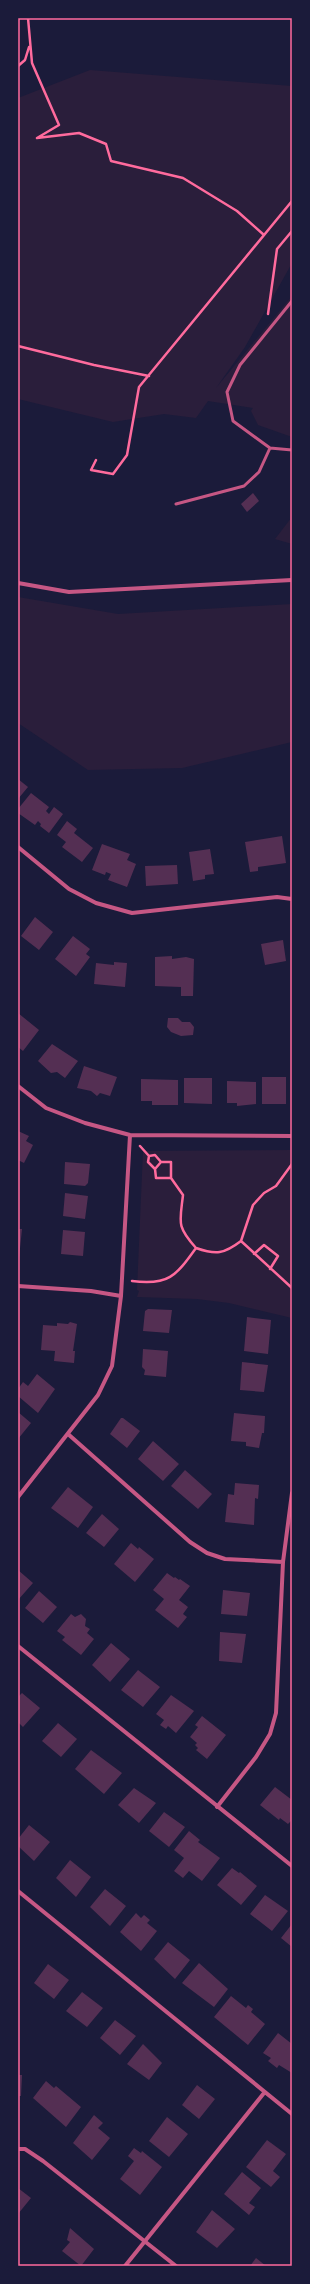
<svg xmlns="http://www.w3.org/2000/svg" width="310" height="2284" font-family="'Fira Sans',sans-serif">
<rect width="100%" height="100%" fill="#1b1b3a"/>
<path fill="#2a1e3b" d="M90,70l202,16v177l-47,84 -29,41 76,-92v141l-34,-12 -7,-14 2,-3 -45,-7 -12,17 -32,-4 -51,8 -95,-23v-301z
M292,517v27l-17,-5z
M18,597l100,17 174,-10v138l-110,26 -94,2 -70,-47z
M292,1150v168l-63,-15 -32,-4 -60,-2 2,-6 -2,-1 6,-139z"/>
<path fill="#542f53" d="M253,493l6,8 -12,11 -6,-8z
M18,779l10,8 -10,12z
M31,793l18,14 -3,4 3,3 5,-7 9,7 -14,19 -9,-7 1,-2 -3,-3 -3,4 -17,-12v-4z
M67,821l10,8 -3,4 19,15 -11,14 -20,-15 4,-5 -9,-7z
M282,836l4,27 -28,4v4l-8,1 -5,-30z
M102,844l28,10 -3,6 9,4 -9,23 -19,-7 3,-6 -5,-2 -1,3 -13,-5z
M210,849l4,25 -9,1v4l-12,2 -4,-29z
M177,865l1,19 -32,2 -1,-20z
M35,917l18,15 -14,18 -18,-14z
M73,936l17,13 -4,5 4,3 -14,19 -21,-17z
M283,940l3,21 -21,4 -4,-21z
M172,956v3l14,-2 8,2 -1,37h-12v-9l-26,-1v-29z
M114,962l13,1 -2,24 -31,-3 2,-21 18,2z
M18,1013l21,17 -16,21 -5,-4z
M168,1018h10l4,4h8l4,5 -1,8 -12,1 -10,-4 -4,-5z
M52,1044l26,17 -13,17 -8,-6 -6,1 -13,-12z
M84,1066l33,11 -7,19 -10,-3 -3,3 -6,-5 -14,-3z
M262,1077h24v27h-24z
M184,1078h28v26l-28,-1z
M141,1079l37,1v25h-26v-4h-11z
M227,1081l29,1v22l-19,2v-3h-10z
M18,1131l11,5 -3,5 7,4 -9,18 -6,-3z
M65,1162l25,2 -2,19 -3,3 -21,-2z
M65,1193l23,3 -3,23 -22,-3z
M18,1229h4l-3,29h-1z
M63,1230l22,2 -2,24 -22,-2z
M148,1309l24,1 -3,23 -26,-2 2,-20z
M247,1317l24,3 -3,34 -24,-3z
M70,1322l7,2 -4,27h2l-1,12 -20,-2 1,-10 -14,-1 2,-25 14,1v-3l11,1z
M143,1349l25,2 -2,26 -22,-2 1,-5 -3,-3z
M242,1362l26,3 -4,27 -24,-2z
M37,1374l18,15 -17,24 -20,-17v-7l5,-7 5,4z
M18,1412l13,11 -13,16z
M234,1413l31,3 -1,17h-2l-3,15 -13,-2v-4l-15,-1z
M121,1418h2l17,13 -13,17 -17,-14z
M153,1441l26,23 -16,17 -25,-22z
M185,1470l27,24 -14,15 -27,-23z
M235,1483l24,2 -1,14 -3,-1 -1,27 -29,-3 3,-28 6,1z
M68,1487l25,20 -15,21 -27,-20z
M102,1514l17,15 -15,18 -18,-14z
M131,1543l7,6 1,-2 15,12 -19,23 -21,-18z
M18,1570l15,13 -15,17z
M167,1573l7,5 1,-1 4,3 1,-1 10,7 -11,14 9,7 -5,7 4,3 -9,11 -23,-18 9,-11 -11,-9z
M223,1590l27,3 -3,23 -26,-2z
M39,1591l18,16 -14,16 -18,-15z
M71,1614l4,3 6,-3 5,5 -1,7 5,3 -3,4 7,6 -13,16 -19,-15 3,-3 -8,-6z
M220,1632l26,2 -4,29 -23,-2z
M111,1643l19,16 -20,23 -18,-17z
M138,1670l22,17 -17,20 -22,-17z
M22,1693l18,15 -17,19 -5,-5v-25z
M171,1695l23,16 -18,22 -8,-7 -2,3 -6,-4 4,-5 -8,-6z
M202,1716l24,19 -19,24 -11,-9 2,-2 -3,-3 2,-2 -7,-6 8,-10 -3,-2z
M58,1723l19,16 -16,18 -19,-16z
M91,1750l31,23 -18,21 -29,-25z
M275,1787l17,13v20l-4,4 -8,-6 -1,2 -19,-15z
M134,1788l22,15 -17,20 -21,-18z
M164,1812l21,15 -16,20 -20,-16z
M29,1825l21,17 -16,19 -16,-15v-7z
M189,1831l11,9 -2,2 22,16 -18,23 -13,-10 -6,7 -9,-7 10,-13 -10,-8z
M70,1860l21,17 -15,20 -20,-19z
M232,1868l7,5 1,-1 17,14 -16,19 -24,-20z
M105,1889l21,17 -16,20 -20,-19z
M265,1895l23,16 -16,20 -22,-17z
M136,1913l5,5 3,-3 6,5 -3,3 10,8 -16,20 -21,-19z
M292,1924v23l-11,-9z
M168,1942l22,18 -15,19 -21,-20z
M199,1963l29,26 -14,18 -32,-24z
M48,1964l21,16 -15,19 -20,-16z
M82,1992l21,16 -16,19 -21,-16z
M231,1996l15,12 2,-3 5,4 -2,3 14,12 -17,21 -34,-28z
M115,2020l21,16 -16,19 -20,-17z
M278,2033l14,11v29l-13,-8 -2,3 -9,-7 3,-3 -8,-5z
M143,2044l19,19 -13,17 -22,-16z
M18,2075h4l-1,21h-3z
M46,2081l8,7 2,-2 25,21 -15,20 -33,-29z
M197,2085l18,14 -16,20 -17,-14z
M94,2115l9,8 -5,5 12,10 -18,22 -19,-17z
M167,2117l21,17 -19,23 -20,-16z
M267,2140l19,14 -13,17 7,6 -9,10 -25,-20z
M134,2148l7,5 1,-2 20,16 -22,28 -20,-16 14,-18 -6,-5z
M242,2172l19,16 -12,15 6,4 -6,8 -25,-21z
M18,2188l13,10 -13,16z
M212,2210l23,19 -18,19 -21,-16z
M70,2228l24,21 -13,17 -19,-15 8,-9 -3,-2z
M256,2258l10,8h-16z"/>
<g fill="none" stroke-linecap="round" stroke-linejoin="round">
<path stroke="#ff6b9d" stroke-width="2.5" d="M28,18l4,45 27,62 -22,13 42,-5 27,11 5,17 72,17 54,33 27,24
M18,66l7,-6 4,-13
M268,314l9,-65 15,-18
M18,346l76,19 55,11
M96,460l-5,10 22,4 14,-19 12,-68 153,-186
M140,1146l9,10 6,-1 6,7h10v16l12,17c-3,27 -7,31 13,53
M149,1156l-1,6 7,7 1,9h15
M155,1169l6,-7
M241,1241l12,-36 11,-12 12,-7 16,-22
M254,1254l10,-9 14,11 -8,13
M132,1281c36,5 44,-5 64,-33 20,7 28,6 45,-7l51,47"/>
<path stroke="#c65784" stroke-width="3" d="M292,301l-52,64 -13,27 6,29 37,27 22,2
M176,504l68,-18 15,-14 11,-24"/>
<path stroke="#c65784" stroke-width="4" d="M18,583l51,9 223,-12
M18,847l51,42 27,14 36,10 145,-16 15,2
M18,1086l28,22 39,15 45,12 162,1
M18,1286l73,5 30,5
M68,1434l122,108 17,11 18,6 58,3
M18,1497l80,-102 14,-29 9,-70 9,-161
M18,1646l274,220
M217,1807l39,-50 14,-23 6,-21 7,-151 9,-69
M18,1891l274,223
M18,2149h7l18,12 133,105
M125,2266l139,-173"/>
</g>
<rect width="310" height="2284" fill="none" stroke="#1b1b3a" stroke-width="38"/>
<rect x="19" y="19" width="272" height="2246" fill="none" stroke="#ff6b9d" stroke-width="1.5"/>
</svg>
